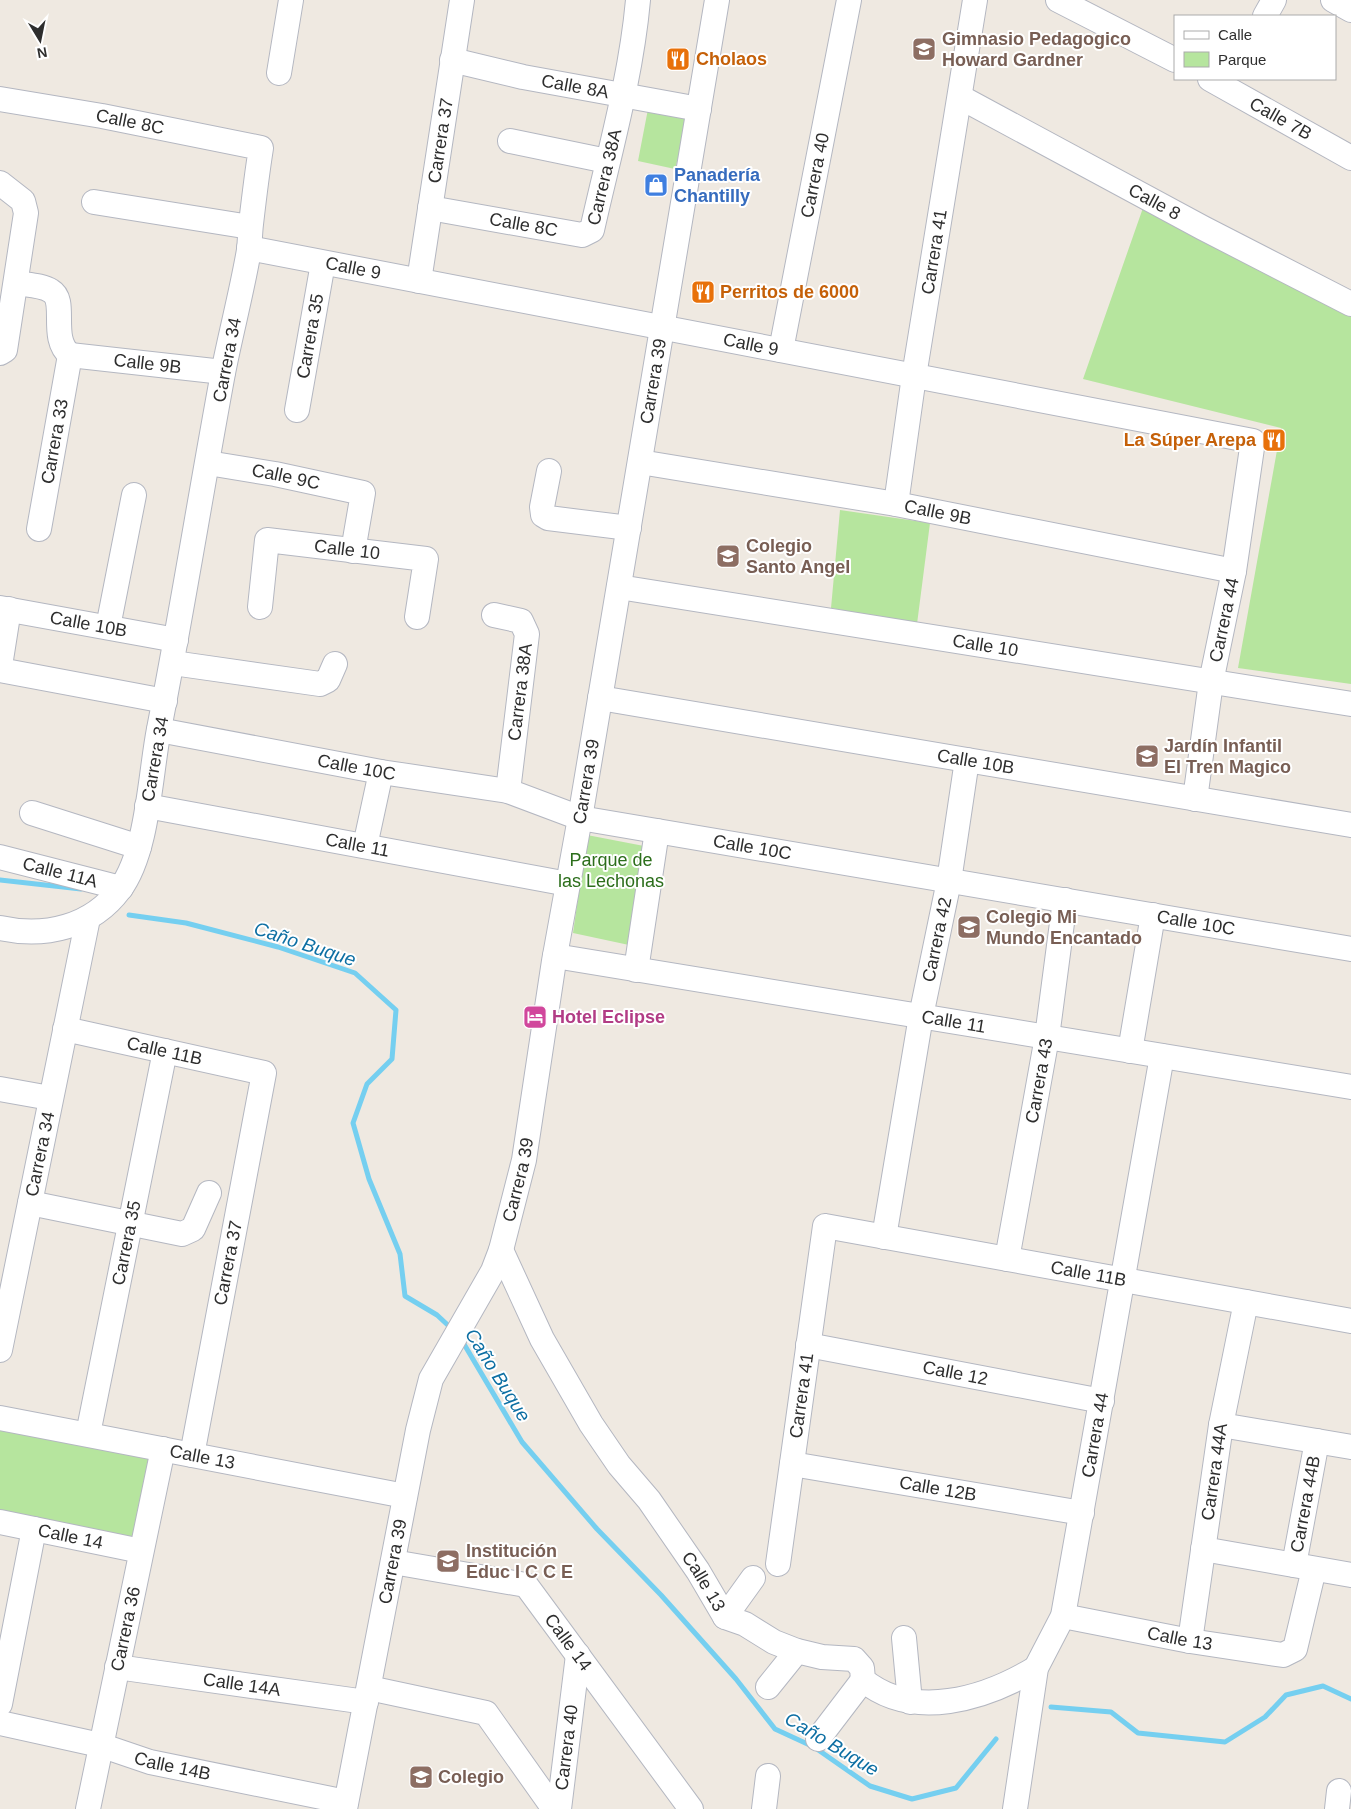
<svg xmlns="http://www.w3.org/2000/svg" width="1351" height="1809" font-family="Arial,sans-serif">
<rect width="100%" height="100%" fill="#efe9e1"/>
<path fill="#b6e59e" d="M648,109l42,5 -15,55 -37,-8z
M1144,205l207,110v369l-113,-16 43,-240 -198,-49z
M840,510l90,13 -13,101 -86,-16z
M587,835l57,11 -15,99 -56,-12z
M0,1418l163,31 -22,102 -141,-29z"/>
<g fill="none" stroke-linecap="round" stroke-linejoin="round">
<path stroke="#75cff0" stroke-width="5" d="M0,880l81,9
M129,915l57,8 92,24 77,26 41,37 -4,49 -25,25 -14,39 16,56 31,75 5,42 32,19 15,14
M461,1339l61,103 75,87 64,66 75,84 39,50 39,18 56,39 42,13 44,-11 40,-49
M1051,1707l60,5 27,21 87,9 40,-25 21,-22 37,-9 28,13"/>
<g stroke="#b4b7c1" stroke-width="26">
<g id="minor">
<path d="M1058,0l117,60"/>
<path d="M1333,0l18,10"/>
<path d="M1265,16l9,-16"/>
<path id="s1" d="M452,60l71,17 176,32"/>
<path d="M279,73l12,-73"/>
<path id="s2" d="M1210,79l141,79"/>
<path id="s3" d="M960,97l243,131 148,76"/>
<path id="s4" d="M0,99l102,17 159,32c-4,25 -7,50 -10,76 -1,8 -1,17 -2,26 -7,41 -18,82 -26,123 -22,119 -41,238 -64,356 -9,46 -11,123 -39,160 -28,38 -75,49 -120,39"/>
<path d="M510,141l97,20"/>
<path d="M0,183l23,18 3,12 -21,137 -5,3"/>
<path d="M94,202l156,25"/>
<path id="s5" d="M430,208l152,27 10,-5c17,-76 39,-152 46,-230"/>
<path id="s6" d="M249,248l1004,193 -19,130 -23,111 -16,117"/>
<path id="s7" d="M419,281l43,-281"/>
<path d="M16,283c10,2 26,2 35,8 17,10 -2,47 19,64"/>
<path id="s8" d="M781,350l68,-350"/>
<path id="s9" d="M70,355l153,17"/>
<path id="s10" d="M297,410l26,-147"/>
<path id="s11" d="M640,462l256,42 338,67"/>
<path id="s12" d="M208,463l67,11 88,19 -10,58"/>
<path d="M549,471l-7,36 1,8 5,3 81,10"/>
<path id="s13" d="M896,504l18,-128 61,-376"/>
<path id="s14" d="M39,529l31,-174"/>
<path id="s15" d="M619,587l732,117"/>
<path id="s16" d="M260,607l7,-67 159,19 -9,58"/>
<path id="s17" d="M0,608l176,32"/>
<path d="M494,615l27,6 6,13 -19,157"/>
<path d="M108,627l26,-132"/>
<path d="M173,663l147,21 8,-4 7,-16"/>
<path d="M0,666l9,-57"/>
<path d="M0,670l165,31"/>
<path id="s18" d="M600,698l751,127"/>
<path id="s19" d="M159,730l222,42 127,19 72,27 771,131"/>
<path id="s20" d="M147,806l421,78"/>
<path d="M32,813l107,34"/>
<path d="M365,846l16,-74"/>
<path id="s21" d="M0,857l121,31"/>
<path id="s22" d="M555,956l796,131"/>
<path d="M636,970l21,-139"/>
<path id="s23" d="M65,1029l199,44 -72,382"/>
<path d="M1130,1051l23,-136"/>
<path d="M0,1089l50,9"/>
<path d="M30,1203l152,31 11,-5 16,-36"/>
<path id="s24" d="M884,1237l37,-221 28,-135 18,-121"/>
<path id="s25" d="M501,1250l41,89 49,85 28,41 30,35 49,71 27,46 20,7 29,18 23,9 25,6 32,2 8,9 1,12c50,41 122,19 173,-12"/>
<path id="s26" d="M1007,1259l40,-222 18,-137"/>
<path id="s27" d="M808,1345l294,56"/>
<path id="s28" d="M0,1350l88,-432"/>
<path id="s29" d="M0,1418l405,78"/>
<path d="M1221,1425l130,22"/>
<path id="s30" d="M88,1434l77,-383"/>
<path id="s31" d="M792,1464l290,49"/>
<path id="s32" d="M0,1522l141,29"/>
<path d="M1203,1549l148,26"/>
<path id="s33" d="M393,1562l133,23 165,224"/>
<path id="s34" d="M778,1564l47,-338 526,95"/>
<path id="s35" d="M1294,1565l23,-124"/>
<path id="s36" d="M1063,1616l127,25 93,14 12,-6 19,-80"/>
<path d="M725,1617l28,-39"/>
<path d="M904,1638l6,64"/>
<path id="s37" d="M1190,1641l31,-216 25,-123"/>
<path id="s38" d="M117,1667l249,35"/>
<path d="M768,1687l29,-36"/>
<path d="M369,1688l117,25 68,96"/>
<path d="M0,1704l34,-175"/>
<path id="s39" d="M0,1723l100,22 50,17 196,40"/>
<path d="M818,1739l45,-59"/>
<path id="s40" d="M88,1809l75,-360"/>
<path id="s41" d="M345,1809l73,-379 13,-51 62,-108 8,-21 23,-90 30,-199 26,-143 137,-818"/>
<path id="s42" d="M559,1809l19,-154"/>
<path d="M764,1809l4,-33"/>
<path id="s43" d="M1015,1809l21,-141 27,-52 99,-560"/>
<path d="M1337,1809l2,-18"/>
</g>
</g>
<use href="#minor" stroke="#fff" stroke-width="24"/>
</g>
<defs>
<g id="school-square" transform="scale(1.25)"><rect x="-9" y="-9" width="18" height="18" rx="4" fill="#8d6e63" stroke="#fff"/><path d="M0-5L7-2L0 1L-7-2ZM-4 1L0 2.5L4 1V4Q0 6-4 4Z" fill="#fff"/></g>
<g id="restaurant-square" transform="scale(1.25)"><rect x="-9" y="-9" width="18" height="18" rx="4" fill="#e8710a" stroke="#fff"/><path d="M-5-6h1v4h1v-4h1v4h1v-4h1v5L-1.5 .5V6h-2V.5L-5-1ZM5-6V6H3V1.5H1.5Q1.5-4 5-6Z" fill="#fff"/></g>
<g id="shop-square" transform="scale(1.25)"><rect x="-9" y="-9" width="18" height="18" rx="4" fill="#3f7fe0" stroke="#fff"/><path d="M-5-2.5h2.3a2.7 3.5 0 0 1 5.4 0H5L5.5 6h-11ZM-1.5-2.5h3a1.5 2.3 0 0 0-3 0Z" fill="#fff"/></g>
<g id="hotel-square" transform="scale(1.25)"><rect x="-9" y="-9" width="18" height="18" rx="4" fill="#d1479c" stroke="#fff"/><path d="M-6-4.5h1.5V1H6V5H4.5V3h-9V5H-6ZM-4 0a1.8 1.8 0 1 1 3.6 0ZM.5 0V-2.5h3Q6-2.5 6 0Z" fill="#fff"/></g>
</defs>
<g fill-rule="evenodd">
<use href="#school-square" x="924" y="49"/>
<use href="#restaurant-square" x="678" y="59"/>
<use href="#shop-square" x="656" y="185"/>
<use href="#restaurant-square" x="703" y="292"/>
<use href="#restaurant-square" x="1274" y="440"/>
<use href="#school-square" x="728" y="556"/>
<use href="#school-square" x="1147" y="756"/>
<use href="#school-square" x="969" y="927"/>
<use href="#hotel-square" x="535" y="1017"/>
<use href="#school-square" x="448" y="1561"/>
<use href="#school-square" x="421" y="1777"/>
</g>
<g text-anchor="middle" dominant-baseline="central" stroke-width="4" stroke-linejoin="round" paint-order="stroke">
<g font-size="18" font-weight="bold" fill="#785e54" stroke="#fff" text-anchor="start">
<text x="942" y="39">Gimnasio Pedagogico<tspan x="942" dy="21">Howard Gardner</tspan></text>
<text x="746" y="546">Colegio<tspan x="746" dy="21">Santo Angel</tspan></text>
<text x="1164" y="746">Jardín Infantil<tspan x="1164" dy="21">El Tren Magico</tspan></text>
<text x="986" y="917">Colegio Mi<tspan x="986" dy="21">Mundo Encantado</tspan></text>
<text x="466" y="1551">Institución<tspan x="466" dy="21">Educ I C C E</tspan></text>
<text x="438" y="1777">Colegio</text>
</g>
<g font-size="18" font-weight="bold" fill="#c56008" stroke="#fff" text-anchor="start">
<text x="696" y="59">Cholaos</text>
<text x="720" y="292">Perritos de 6000</text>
<text x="1256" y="440" text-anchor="end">La Súper Arepa</text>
</g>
<g font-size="18" fill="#2e2e2e" stroke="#fff">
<text stroke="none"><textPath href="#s1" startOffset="126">Calle 8A</textPath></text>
<text stroke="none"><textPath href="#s2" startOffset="81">Calle 7B</textPath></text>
<text stroke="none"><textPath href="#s4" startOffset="132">Calle 8C</textPath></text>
<text stroke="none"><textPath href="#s7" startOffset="142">Carrera 37</textPath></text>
<text stroke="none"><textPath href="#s8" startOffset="178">Carrera 40</textPath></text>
<text stroke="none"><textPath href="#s5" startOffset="220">Carrera 38A</textPath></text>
<text stroke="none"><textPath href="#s3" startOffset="221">Calle 8</textPath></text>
<text stroke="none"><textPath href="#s5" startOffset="95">Calle 8C</textPath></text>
<text stroke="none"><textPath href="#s13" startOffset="255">Carrera 41</textPath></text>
<text stroke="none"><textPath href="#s6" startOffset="106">Calle 9</textPath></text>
<text stroke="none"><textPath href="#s10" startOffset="75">Carrera 35</textPath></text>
<text stroke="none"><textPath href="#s6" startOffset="511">Calle 9</textPath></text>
<text transform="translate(227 360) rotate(-79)">Carrera 34</text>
<text stroke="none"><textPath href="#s9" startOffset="78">Calle 9B</textPath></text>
<text stroke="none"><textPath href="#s41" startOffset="1468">Carrera 39</textPath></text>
<text stroke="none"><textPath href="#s14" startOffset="89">Carrera 33</textPath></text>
<text stroke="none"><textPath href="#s12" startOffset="79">Calle 9C</textPath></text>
<text stroke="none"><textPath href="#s11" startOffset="302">Calle 9B</textPath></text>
<text stroke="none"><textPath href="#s16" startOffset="148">Calle 10</textPath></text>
<text transform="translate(1224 620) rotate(-78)">Carrera 44</text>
<text stroke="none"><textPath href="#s17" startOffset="90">Calle 10B</textPath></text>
<text stroke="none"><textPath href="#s15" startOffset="371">Calle 10</textPath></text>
<text transform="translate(520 692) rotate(-83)">Carrera 38A</text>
<text transform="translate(155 759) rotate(-80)">Carrera 34</text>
<text stroke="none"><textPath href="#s18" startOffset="381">Calle 10B</textPath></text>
<text stroke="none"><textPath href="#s19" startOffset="201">Calle 10C</textPath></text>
<text stroke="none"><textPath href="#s41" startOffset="1062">Carrera 39</textPath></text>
<text stroke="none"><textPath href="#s20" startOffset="214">Calle 11</textPath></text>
<text stroke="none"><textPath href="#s19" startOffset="606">Calle 10C</textPath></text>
<text stroke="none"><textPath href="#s21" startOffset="62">Calle 11A</textPath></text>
<text stroke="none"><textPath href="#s19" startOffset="1056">Calle 10C</textPath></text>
<text stroke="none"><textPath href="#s24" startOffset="302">Carrera 42</textPath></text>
<text stroke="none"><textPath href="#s22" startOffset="404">Calle 11</textPath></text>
<text stroke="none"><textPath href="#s23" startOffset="102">Calle 11B</textPath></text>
<text stroke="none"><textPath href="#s26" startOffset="181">Carrera 43</textPath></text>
<text stroke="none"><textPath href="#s28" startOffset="200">Carrera 34</textPath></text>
<text stroke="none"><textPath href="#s41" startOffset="658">Carrera 39</textPath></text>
<text stroke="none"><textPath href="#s30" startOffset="195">Carrera 35</textPath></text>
<text transform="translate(228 1263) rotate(-79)">Carrera 37</text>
<text stroke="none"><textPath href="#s34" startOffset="609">Calle 11B</textPath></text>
<text stroke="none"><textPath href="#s27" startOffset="150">Calle 12</textPath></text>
<text stroke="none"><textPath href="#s34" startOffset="170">Carrera 41</textPath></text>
<text stroke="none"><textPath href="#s43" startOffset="385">Carrera 44</textPath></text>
<text stroke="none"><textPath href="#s29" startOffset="206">Calle 13</textPath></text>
<text stroke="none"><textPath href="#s37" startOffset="171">Carrera 44A</textPath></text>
<text stroke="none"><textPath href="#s31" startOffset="148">Calle 12B</textPath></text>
<text stroke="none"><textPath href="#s35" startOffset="62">Carrera 44B</textPath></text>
<text stroke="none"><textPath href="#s32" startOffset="72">Calle 14</textPath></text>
<text stroke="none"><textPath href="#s41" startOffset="252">Carrera 39</textPath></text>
<text stroke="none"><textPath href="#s25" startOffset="390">Calle 13</textPath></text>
<text stroke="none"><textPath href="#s40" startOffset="184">Carrera 36</textPath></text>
<text stroke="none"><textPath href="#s36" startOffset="119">Calle 13</textPath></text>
<text stroke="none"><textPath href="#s33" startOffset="206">Calle 14</textPath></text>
<text stroke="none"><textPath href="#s38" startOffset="126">Calle 14A</textPath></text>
<text stroke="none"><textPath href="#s42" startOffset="62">Carrera 40</textPath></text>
<text stroke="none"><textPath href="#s39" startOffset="178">Calle 14B</textPath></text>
</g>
<g font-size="18" font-weight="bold" fill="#366cbe" stroke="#fff" text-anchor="start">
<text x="674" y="175">Panadería<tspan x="674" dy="21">Chantilly</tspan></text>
</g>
<g font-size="18" fill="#2c6e1b" stroke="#fff">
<text x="611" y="860">Parque de<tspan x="611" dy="21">las Lechonas</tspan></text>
</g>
<g font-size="18" font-weight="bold" fill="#b23c85" stroke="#fff" text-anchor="start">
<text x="552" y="1017">Hotel Eclipse</text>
</g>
<g font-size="19" font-style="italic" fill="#0d6fa3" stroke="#fff">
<text transform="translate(305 944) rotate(18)">Caño Buque</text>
<text transform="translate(498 1375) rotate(58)">Caño Buque</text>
<text transform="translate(832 1744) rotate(31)">Caño Buque</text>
</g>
</g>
<rect x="1174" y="15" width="162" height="65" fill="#ffffff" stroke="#ababab"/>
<rect x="1184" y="31" width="25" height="8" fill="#ffffff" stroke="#ababab"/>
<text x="1218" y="40" font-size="15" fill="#2e2e2e">Calle</text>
<rect x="1184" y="52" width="25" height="15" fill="#b6e59e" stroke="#ababab"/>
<text x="1218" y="65" font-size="15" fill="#2e2e2e">Parque</text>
<g transform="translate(40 40) rotate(170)" stroke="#ffffff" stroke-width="4" paint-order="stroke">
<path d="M0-4L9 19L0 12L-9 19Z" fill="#2e2e2e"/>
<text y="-8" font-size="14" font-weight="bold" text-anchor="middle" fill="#2e2e2e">N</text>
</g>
</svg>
